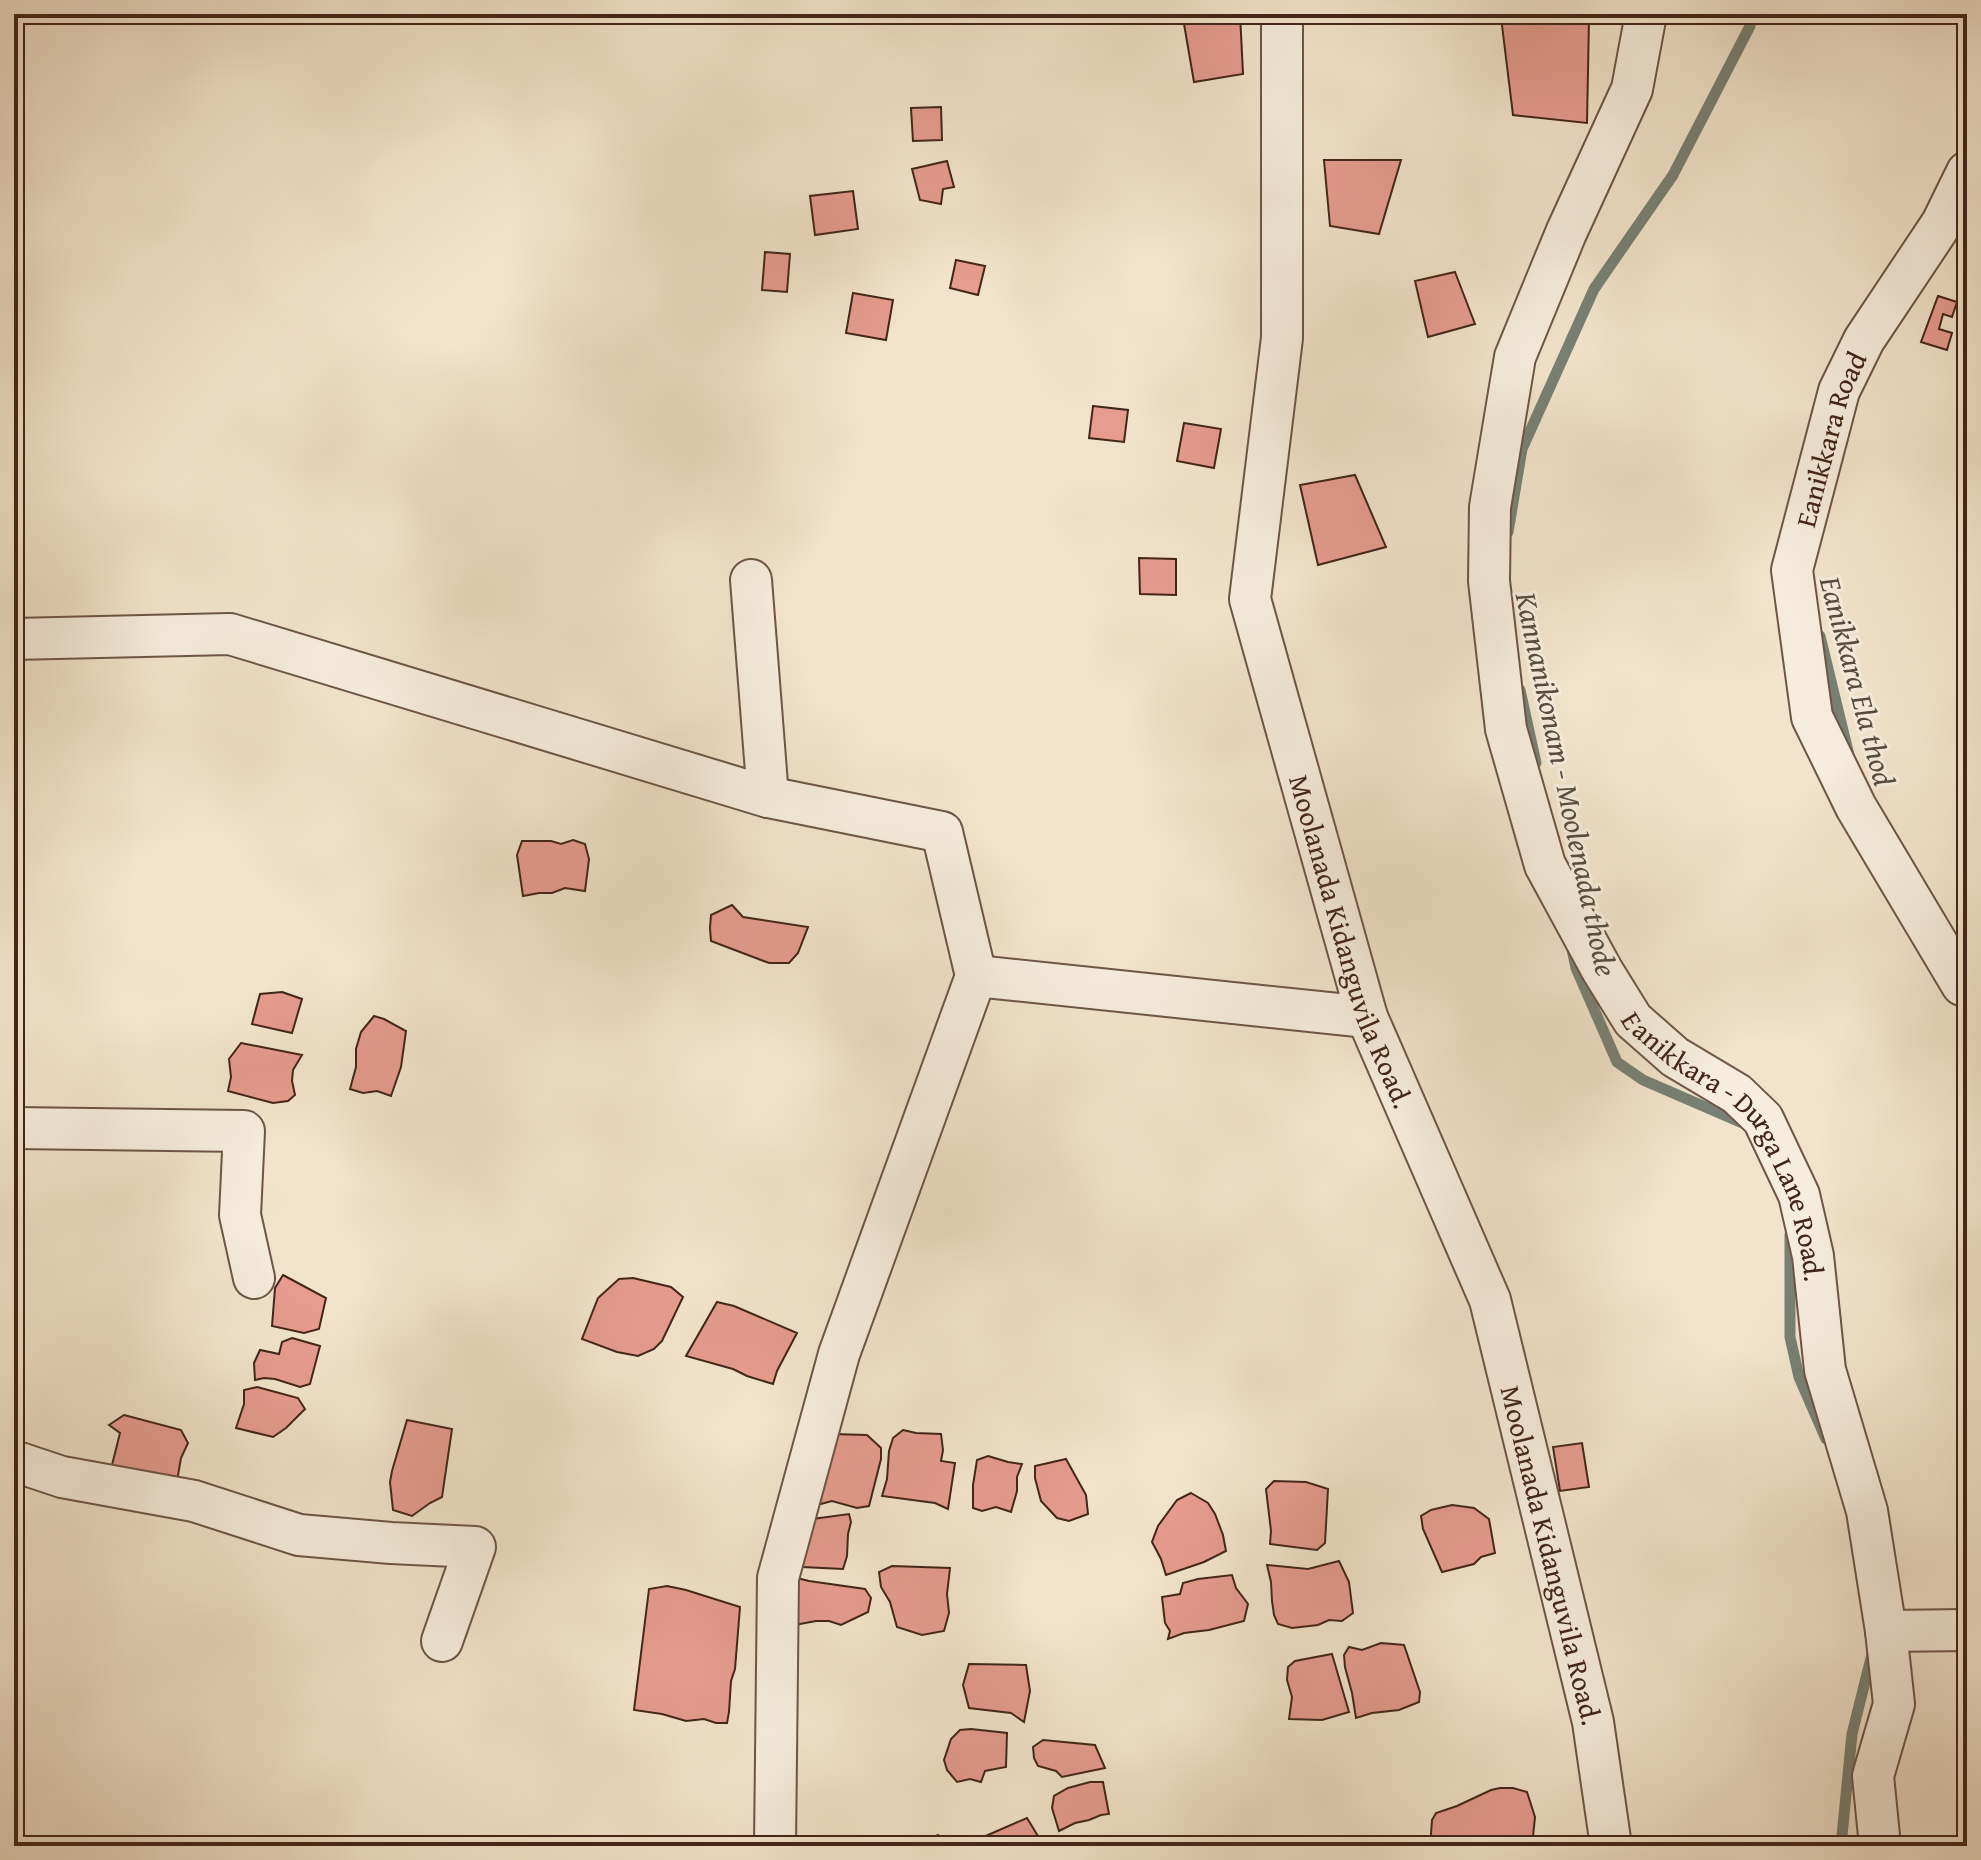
<svg xmlns="http://www.w3.org/2000/svg" width="1981" height="1860" font-family="'Gentium Book Plus',serif">
<rect width="100%" height="100%" fill="#f2e4cc"/>
<filter id="stains"><feTurbulence type="fractalNoise" baseFrequency=".0025" numOctaves="4"/><feColorMatrix values="0 0 0 0 .2 0 0 0 0 .09 0 0 0 0 .02 0 0 0 .5 -.17"/></filter>
<radialGradient id="worn" r=".72"><stop offset=".6" stop-color="#630" stop-opacity="0"/><stop offset="1" stop-color="#630" stop-opacity=".3"/></radialGradient>
<g fill="none" stroke-linecap="round" stroke-linejoin="round">
<path stroke="#788174" stroke-width="11" d="M1508,532l14,-83 72,-160 79,-114 77,-149 -1,-12
M1820,636l29,119
M1520,690l16,73
M1572,949l4,19 41,94 26,18 104,45
M1790,1235v102l9,40 27,62
M1841,1846l11,-112 20,-80"/>
</g>
<path fill="#e69c8e" stroke="#422519" stroke-width="2" d="M1229,14h11l3,60 -49,8 -10,-58z
M1501,17l88,2 -2,104 -74,-8z
M941,107l1,33 -29,1 -2,-33z
M1324,160h77l-22,74 -49,-8z
M947,161l7,26 -11,2 -2,15 -21,-4 -8,-31z
M853,191l5,38 -43,6 -5,-39z
M765,252l25,2 -3,38 -25,-2z
M956,260l29,6 -7,29 -28,-7z
M1455,272l20,52 -47,13 -13,-56z
M853,293l40,7 -7,40 -40,-7z
M1938,296l19,6 -5,15 -9,-3 -4,15 13,4 -5,17 -26,-8z
M1967,332v22l-8,-3z
M1093,406l35,4 -4,32 -35,-4z
M1184,423l37,6 -7,39 -37,-7z
M1355,475l31,72 -68,18 -18,-80z
M1139,558l37,1v36l-36,-1z
M573,840l12,4 4,15 -4,32 -20,-3 -13,5h-13l-16,3 -6,-41 5,-14h29l10,3z
M732,905l11,12 65,10 -10,26 -9,10h-20l-58,-22 -1,-13 1,-13z
M282,992l20,7 -10,34 -40,-9 8,-30z
M374,1016l10,3 22,12 -5,36 -10,29 -14,-5 -14,2 -13,-4 6,-22v-18l5,-17z
M241,1043l61,12 -9,15 -1,11 3,14 -7,6 -15,2 -45,-12 3,-14 -2,-18z
M283,1275l43,23 -7,31 -15,4 -32,-7 3,-38z
M633,1278l38,9 12,10 -21,44 -8,8 -16,7 -21,-4 -35,-13 16,-41 21,-19z
M717,1302l17,4 63,27 -20,38 -4,13 -26,-8 -14,-7 -47,-13z
M292,1338l28,8 -10,38 -10,3 -25,-8 -11,-1 -9,2 -1,-17 6,-13 19,4 3,-12z
M257,1387l41,11 7,11 -19,19 -13,9 -37,-9 8,-24v-14z
M124,1415l57,15 7,13 -7,15 -4,23 -67,-8 10,-40 -11,-8z
M407,1420l45,9 -10,68 -12,6 -18,13 -19,-6 -3,-28 2,-11z
M903,1430l13,3 25,1 2,16 -2,11 14,2 -7,46 -13,-6 -53,-7 5,-17 2,-28 4,-13z
M833,1434l34,1 14,13v11l-12,47 -12,2 -25,-7 -19,5z
M1582,1443l7,44 -29,4 -7,-44z
M988,1456l20,6 14,2 -5,13v14l-6,21 -15,-5 -14,4 -9,-3v-23l4,-25z
M1066,1459l20,36 2,19 -19,7 -12,-3 -16,-17 -6,-23v-12z
M1274,1481l32,1 22,7 -3,54 -8,7 -47,-6 1,-13 -5,-42z
M1191,1493l17,10 7,11 8,21 3,16 -22,11 -38,13 -5,-16 -9,-17 6,-16 19,-26z
M1452,1505l22,3 15,11 6,34 -14,4 -7,7 -32,8 -19,-43 -2,-13 10,-6z
M849,1514l2,8 -3,12 -1,22 -4,13 -41,-2 -14,-3 10,-43z
M1339,1561l10,21 4,31 -11,8 -13,-1 -11,5 -26,3 -14,-4 -4,-9 -2,-14 -1,-19 -4,-17 41,4z
M892,1566l58,2 -3,26 2,19 -5,18 -22,4 -25,-8 -7,-25 -9,-15 -2,-15z
M1232,1575l4,13 12,16 -4,17 -35,9 -25,3 -16,6 2,-8 -5,-8 -3,-26 18,-3 3,-11 15,-4z
M793,1577l16,4 56,8 6,9 -3,14 -27,13 -12,-4h-13l-27,5z
M667,1586l19,4 54,17 -5,62 -4,12 -2,31 -2,11h-11l-12,-4 -18,2 -24,-7 -28,-4 15,-121z
M1381,1643l23,2 16,47 -1,10 -20,8 -27,3 -16,5 -4,-25 -7,-26 -1,-12 5,-8 13,3z
M1332,1654l17,58 -27,8 -33,-1 3,-22 -5,-17 1,-13 7,-6z
M969,1664l57,1 4,26 -6,31 -13,-9 -42,-5 -6,-23z
M971,1729l36,4 -1,34 -21,4 -4,11 -11,-3 -13,3 -10,-12 -3,-10 7,-21 9,-9z
M1043,1740l52,5 10,23 -43,9 -6,-6 -18,-5 -4,-8 -1,-11z
M1090,1782h13l6,32 -8,1 -12,5 -14,3 -16,8 -7,-23 2,-12 14,-8z
M1500,1788h13l14,4 8,25 -3,29h-98l-3,-12 1,-14 4,-7 21,-7 34,-16z
M1027,1818l17,28h-65l2,-8z
M938,1835l13,11h-34z"/>
<g fill="none" stroke-linecap="round" stroke-linejoin="round">
<g stroke="#6e5546" stroke-width="44">
<g id="street">
<path id="s1" d="M1282,14v324l-32,261 117,418 123,283 103,422 18,124"/>
<path id="s2" d="M1646,14l-14,75 -66,144 -51,124 -25,150 -1,74 17,148 39,136 57,105 31,50 42,37 62,37 26,25 36,76 14,61 12,114 42,141 19,120 8,73 -21,72 7,70"/>
<path d="M14,639l216,-5 538,163 -17,-217"/>
<path d="M768,797l174,35 34,144 -137,378 -61,224 -3,268"/>
<path d="M976,976l391,41"/>
<path id="s3" d="M1962,985l-106,-178 -44,-90 -20,-147 47,-179 25,-51 78,-117 25,-51"/>
<path d="M14,1128l230,3 -4,84 14,63"/>
<path d="M14,1461l48,16 132,24 105,34 92,8 84,4 -33,94"/>
<path d="M1886,1631l81,-1"/>
</g>
</g>
<use href="#street" stroke="#f7edde" stroke-width="40"/>
</g>
<g text-anchor="middle" dominant-baseline="central" stroke-width="6" stroke-linejoin="round" paint-order="stroke">
<g font-size="28" fill="#422519" stroke="#f7edde">
<text stroke="none"><textPath href="#s3" startOffset="592">Eanikkara Road</textPath></text>
<text stroke="none"><textPath href="#s1" startOffset="944">Moolanada Kidanguvila Road.</textPath></text>
<text stroke="none"><textPath href="#s2" startOffset="1228">Eanikkara - Durga Lane Road.</textPath></text>
<text stroke="none"><textPath href="#s1" startOffset="1592">Moolanada Kidanguvila Road.</textPath></text>
</g>
<g font-size="30" font-style="italic" fill="#584c3f" stroke="#f7edde">
<text transform="translate(1858 681) rotate(75)">Eanikkara Ela thod</text>
<text transform="translate(1567 784) rotate(78)">Kannanikonam - Moolenada thode</text>
</g>
</g>
<rect width="1981" height="1860" fill="none" stroke="#f2e4cc" stroke-width="48"/>
<rect x="16" y="16" width="1949" height="1828" fill="none" stroke="#422519" stroke-width="4"/>
<rect x="24" y="24" width="1933" height="1812" fill="none" stroke="#422519" stroke-width="2"/>
<rect width="100%" height="100%" filter="url(#stains)"/>
<rect width="100%" height="100%" fill="url(#worn)"/>
</svg>
